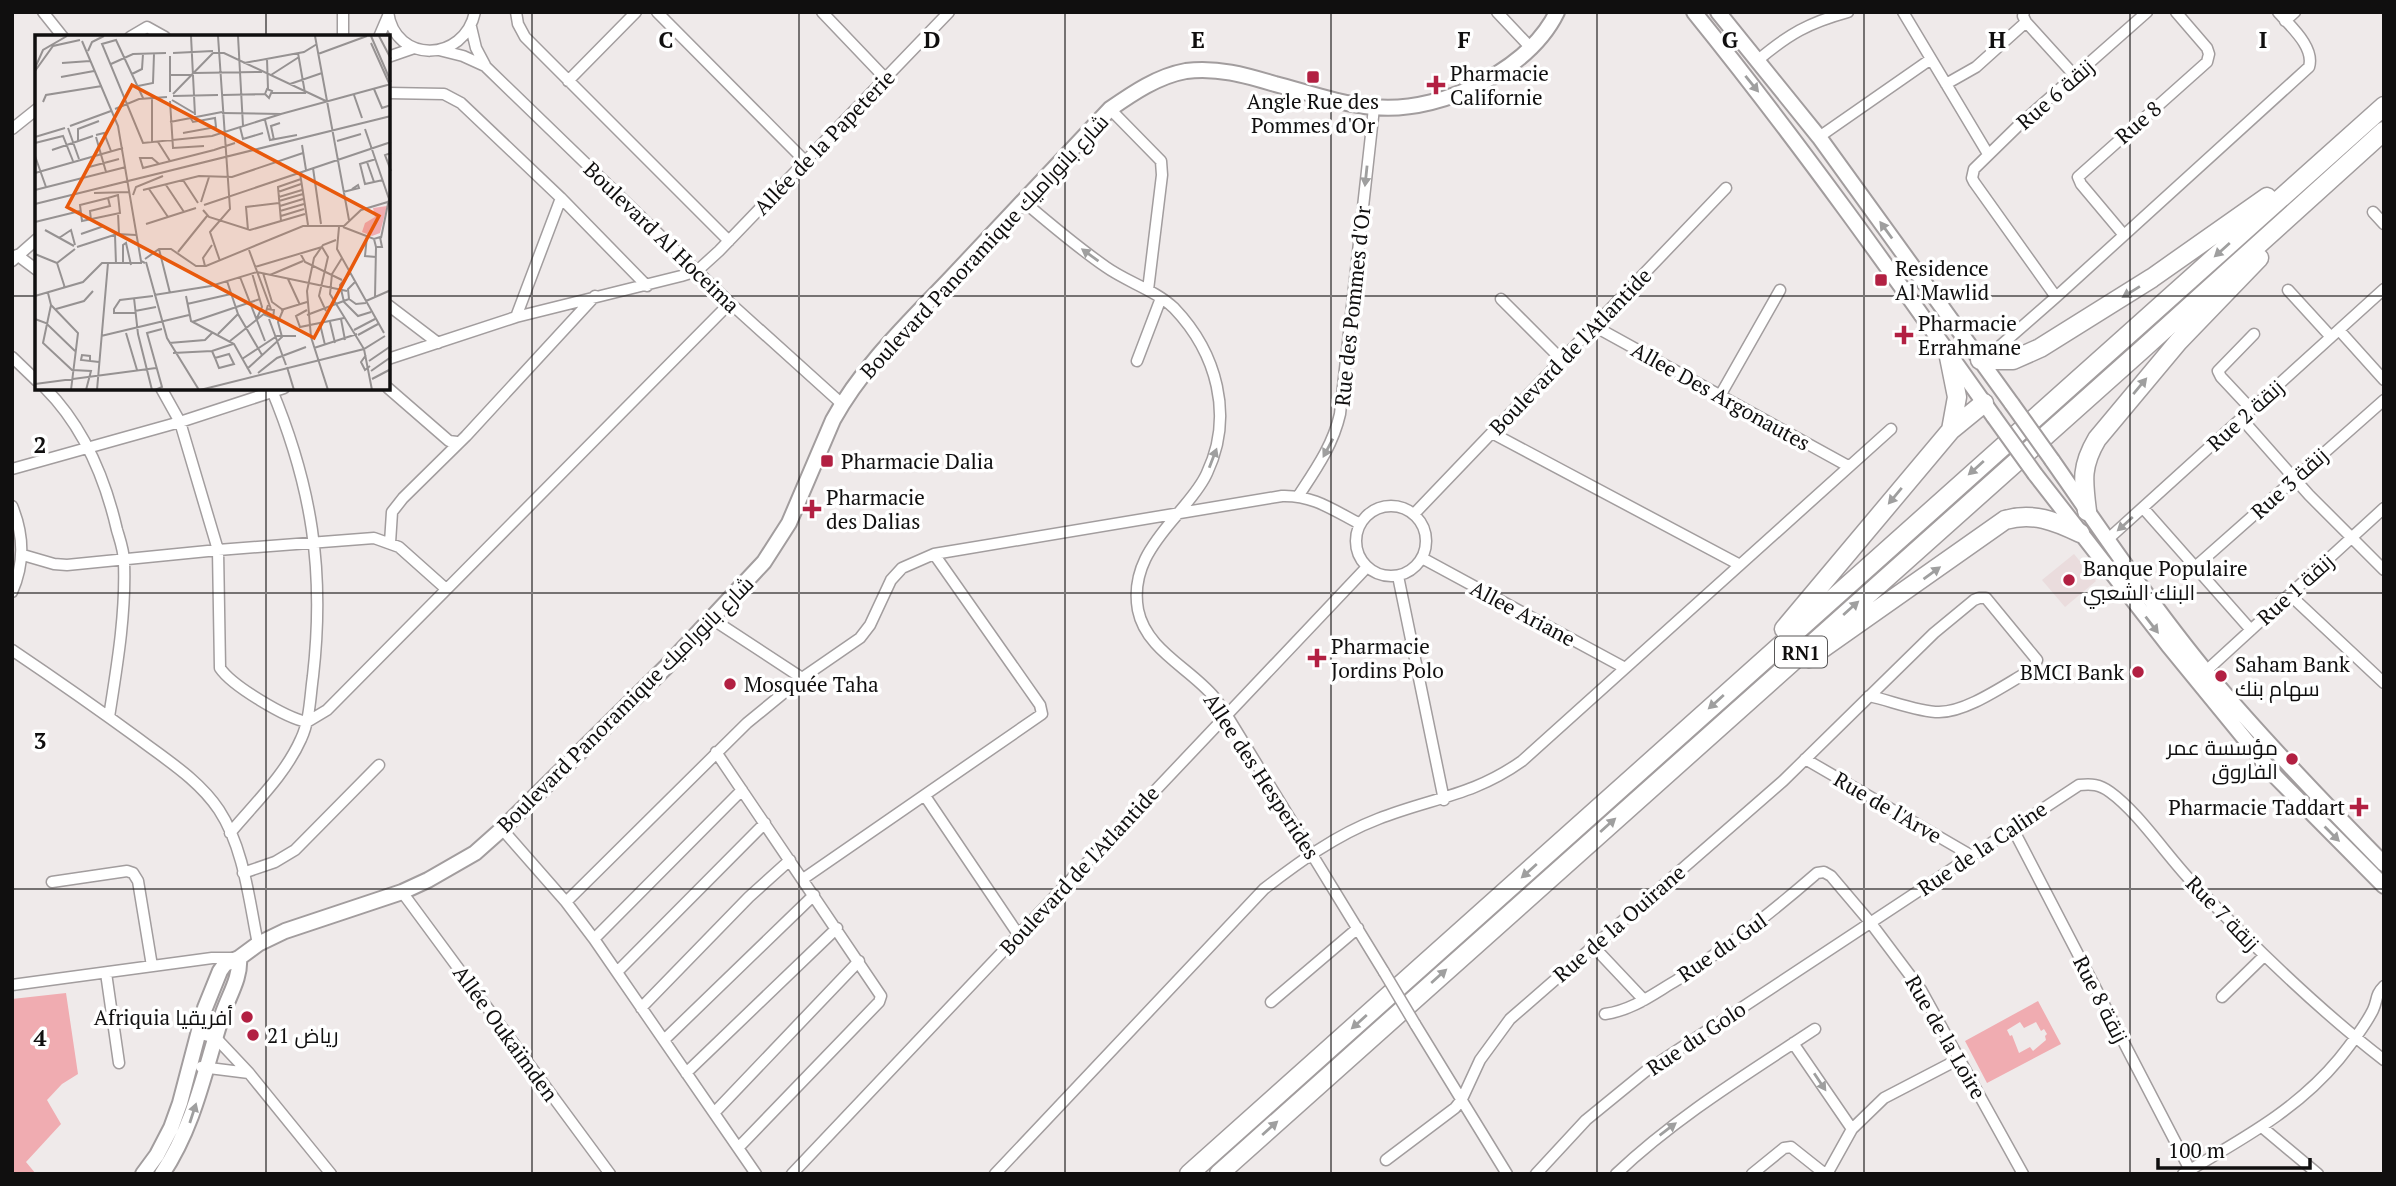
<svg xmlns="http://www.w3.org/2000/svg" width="2396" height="1186" font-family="'PT Serif',Cairo,serif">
<rect width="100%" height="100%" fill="#efeaea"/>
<path fill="#eadcdd" d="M2074,554l22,27 -31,26 -23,-27z"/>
<path fill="#f0acb1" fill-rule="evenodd" d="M66,993l12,81 -16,10 -15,16 14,24 -35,38 10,12h-24v-175z
M2038,1001l23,43 -74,39 -22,-42zM2020,1022l4,6 12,-6 5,9 3,-2 3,5 -2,2 1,4 -13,11 -3,-4 -11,6 -7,-18 -2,1 -3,-6z"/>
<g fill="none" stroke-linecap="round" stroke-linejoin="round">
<g stroke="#a29d9e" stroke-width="13">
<path id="street" d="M43,12l20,25
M343,12v25
M388,12c7,52 76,51 87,0
M516,12l2,12 7,13 204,204
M657,12l148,149
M822,12l63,66
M1497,12l34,36
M1903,12l85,142
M2024,12l-1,4 3,6 49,54
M2285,21l10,-9
M471,27l5,21 9,17
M130,37l17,-10 18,10
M379,37l9,-21
M439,50l24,6 22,10 245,237 112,101
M388,57l26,-9
M1758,60c31,-26 50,-37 90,-48
M568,81l68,-69
M1946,84l30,-17 50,-45
M388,93l56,1 17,9 100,95 86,88
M1110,109l51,52 1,14 -14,115
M12,129l25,-20
M1819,137l112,-78
M1023,201c27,23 54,46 83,66 21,15 49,23 68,41 43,45 60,108 33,165 -7,16 -20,29 -31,43 -24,28 -45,55 -38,94 8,40 52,58 76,87 4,5 8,11 12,17l158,258
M2373,212l11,12
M2123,234l-42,-50 -3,-7 129,-115 2,-8 -2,-6 -31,-36
M17,255l20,15
M12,261l25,-22
M2288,290l43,47
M2056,297l-82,-115 -2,-4 2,-9 45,-44 128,-113
M1501,299l61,61
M388,305l50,38
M516,317l45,-119
M1594,326l254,140
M2339,330l45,50
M12,357l25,24
M1983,358l17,-12 56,-49 253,-230c6,-20 -19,-41 -31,-55
M388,359l128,-42 165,-41 16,-5 22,-20 230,-239
M1137,361l24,-63
M45,388c39,39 60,90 72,142 3,10 7,21 7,32 2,52 -7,104 -15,155
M161,388l19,34 38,128 2,118c12,18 66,50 87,54l20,-12 403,-407
M388,388l61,53 8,1
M1721,394l59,-104
M2251,409l-30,-32 -3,-6 36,-37
M2241,418l68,77 75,75
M1492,433l248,132
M12,469l168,-47 104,-34
M1299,495c17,-26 34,-50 41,-81l34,-306
M1356 541a35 35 0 1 1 70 0a35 35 0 1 1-70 0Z
M12,506c12,29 13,57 0,86
M2143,508l108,122
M1414,514l312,-326
M2107,540l277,-251
M390,543l2,-31 11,-14 63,-62 129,-140
M23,555l31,9 13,1 151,-15 156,-12 25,9 46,41
M1422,558l203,110
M2195,567l189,-167
M1398,576l46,224
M2290,595l94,88
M712,619l90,59
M12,650c43,29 86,59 127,89 29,22 60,41 80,71 25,38 30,90 39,134
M2206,671l178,-163
M716,752l165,244 -2,6 -141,146
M1805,759l167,97
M925,796l93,138
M502,829l64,73 28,37 162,235
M2013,829l177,341
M230,833c25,-30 55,-58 71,-94 9,-19 9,-42 12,-63 12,-105 -1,-190 -42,-288
M243,873l32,-11 20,-12 84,-85
M803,879l239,-165 -2,-9 -106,-151
M52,882l75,-11 6,2 5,8 14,85
M402,892l208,282
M566,902l181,-179 55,-45 58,-40 10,-13 21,-45 11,-12 32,-14 348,-58c31,-1 51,14 78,28
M594,939l148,-149
M1593,946l51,54
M617,972l148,-149
M106,973l13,90
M12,985l200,-27h23
M2222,997l42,-41
M1271,1002l87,-74
M641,1008l108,-111 41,-37
M1605,1014c28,-4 48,-20 72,-34 50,-32 95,-68 140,-107l7,-1 7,4 39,46 51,68 102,184
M1415,1024l92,150
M197,1033l19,5 33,35 82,101
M664,1040l150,-145
M1793,1043l59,86
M201,1067l48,6
M686,1073l151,-145
M714,1113l145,-152
M2263,1128l55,46
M1386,1160l69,-52 7,-9 18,-39 30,-41 273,-238 151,-148 40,-33 5,-2h7l51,62 -4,9c-26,14 -65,43 -94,43 -21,0 -50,-12 -70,-16
M792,1174l575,-607
M995,1174l269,-285c35,-27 72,-54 114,-70 53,-21 95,-23 144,-58l369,-332
M1536,1174l50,-54 60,-49 433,-286c13,-1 20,-1 31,7 28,20 57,64 82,90 60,63 123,125 192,178
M1616,1174c60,-57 131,-100 199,-145
M1752,1174l32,-26 7,-1 34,27
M1827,1174l25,-45 32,-31 75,-39
M2183,1174c57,-34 113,-63 156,-115 12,-15 26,-33 34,-49 5,-11 2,-15 11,-24"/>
</g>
<g stroke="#a29d9e" stroke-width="18">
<path id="secondary" d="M143,1174l14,-19 14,-27 9,-25 25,-95 15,-37 5,-7 14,-6 19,-14 27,-13 117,-39 26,-12 47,-27 27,-24 164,-162 98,-105 25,-39 44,-103c29,-53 75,-97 116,-140 53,-57 107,-114 161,-171 23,-16 48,-33 76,-38 31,-4 59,4 89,13 31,8 65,20 98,23 37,4 80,-8 112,-26 29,-16 57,-38 72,-69
M162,1174c32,-48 42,-101 59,-155 6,-21 20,-40 18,-61"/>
</g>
<g stroke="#a29d9e" stroke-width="18">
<path id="primary" d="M1694,12c106,131 203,268 300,405
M1718,12l101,125 193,267
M2052,460c52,75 103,150 161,220 54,64 112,124 171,184
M2035,474l133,171 108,132 108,109"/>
</g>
<g stroke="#a29d9e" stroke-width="21">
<path id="highway" d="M1980,360h33l27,-12 112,-70 115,-81
M1951,430l33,-27
M2087,511c-4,-31 -6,-45 10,-72l81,-97 81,-84
M1784,629l167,-199 6,-33 -9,-45
M1809,658l196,-138c28,-8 50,1 75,13
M1189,1174l1195,-1068
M1219,1174l926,-827 239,-216"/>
</g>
<use href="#street" stroke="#fff" stroke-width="10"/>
<use href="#secondary" stroke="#fff" stroke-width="14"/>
<use href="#primary" stroke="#fff" stroke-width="14"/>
<use href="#highway" stroke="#fff" stroke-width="18"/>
<g stroke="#a29d9e" stroke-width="13" stroke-linecap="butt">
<path id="street-bridge" d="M1384,972l31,52"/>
</g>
<g stroke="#a29d9e" stroke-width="18" stroke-linecap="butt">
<path id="primary-bridge" d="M2012,404l40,56
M1994,417l41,57"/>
</g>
<use href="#street-bridge" stroke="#fff" stroke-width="10"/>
<use href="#primary-bridge" stroke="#fff" stroke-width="14"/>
</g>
<defs><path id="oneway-solid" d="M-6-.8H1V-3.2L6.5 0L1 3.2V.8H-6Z" transform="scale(1.75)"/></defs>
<g fill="#9f9f9f">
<use href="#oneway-solid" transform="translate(1752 84) rotate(51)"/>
<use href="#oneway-solid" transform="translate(1366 176) rotate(96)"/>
<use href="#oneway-solid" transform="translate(1886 230) rotate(-126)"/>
<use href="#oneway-solid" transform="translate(2222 250) rotate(138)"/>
<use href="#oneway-solid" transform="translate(1090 255) rotate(-144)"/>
<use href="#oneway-solid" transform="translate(2131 292) rotate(148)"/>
<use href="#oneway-solid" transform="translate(2140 386) rotate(-50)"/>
<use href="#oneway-solid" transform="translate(1328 448) rotate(118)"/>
<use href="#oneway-solid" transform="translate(1213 458) rotate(-69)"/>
<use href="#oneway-solid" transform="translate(1976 468) rotate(138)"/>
<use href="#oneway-solid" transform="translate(1895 496) rotate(130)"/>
<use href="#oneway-solid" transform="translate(2125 524) rotate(138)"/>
<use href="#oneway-solid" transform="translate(1932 573) rotate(-36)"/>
<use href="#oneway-solid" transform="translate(1851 608) rotate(-42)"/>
<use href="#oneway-solid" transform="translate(2152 625) rotate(52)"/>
<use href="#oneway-solid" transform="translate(1716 702) rotate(138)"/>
<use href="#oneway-solid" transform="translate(1608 825) rotate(-42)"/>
<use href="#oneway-solid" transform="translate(2332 834) rotate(45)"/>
<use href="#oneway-solid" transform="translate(1529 871) rotate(138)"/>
<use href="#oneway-solid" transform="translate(1439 976) rotate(-42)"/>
<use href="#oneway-solid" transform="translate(1359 1022) rotate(138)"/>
<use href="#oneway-solid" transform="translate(1820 1082) rotate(56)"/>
<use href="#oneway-solid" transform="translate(193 1113) rotate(-72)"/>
<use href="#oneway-solid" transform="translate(1270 1128) rotate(-42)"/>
<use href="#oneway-solid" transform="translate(1668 1129) rotate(-37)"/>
</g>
<path fill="none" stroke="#100f0f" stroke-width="2" stroke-opacity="0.55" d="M266,12v25M532,12v1162M799,12v1162M1065,12v1162M1331,12v1162M1597,12v1162M1864,12v1162M2130,12v1162M12,296h25M388,296h1996M266,388v786M12,593h2372M12,889h2372"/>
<g fill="#b22042" stroke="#fff" stroke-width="2.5">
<rect x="1306" y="70" width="14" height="14" rx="3.5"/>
<path d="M1432.5 74.5h7v7h7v7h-7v7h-7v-7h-7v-7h7z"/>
<rect x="1874" y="273" width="14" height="14" rx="3.5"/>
<path d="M1900.5 324.5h7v7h7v7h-7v7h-7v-7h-7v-7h7z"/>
<rect x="820" y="454" width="14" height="14" rx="3.5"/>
<path d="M808.5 498.5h7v7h7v7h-7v7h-7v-7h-7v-7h7z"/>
<circle cx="2069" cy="580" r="7"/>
<path d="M1313.5 647.5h7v7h7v7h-7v7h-7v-7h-7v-7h7z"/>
<circle cx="2138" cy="672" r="7"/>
<circle cx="2221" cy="676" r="7"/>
<circle cx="730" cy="684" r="7"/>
<circle cx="2292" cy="759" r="7"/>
<path d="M2355.5 796.5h7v7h7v7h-7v7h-7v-7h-7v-7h7z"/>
<circle cx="247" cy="1017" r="7"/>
<circle cx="253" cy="1035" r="7"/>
</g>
<g text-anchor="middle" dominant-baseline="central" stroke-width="7" stroke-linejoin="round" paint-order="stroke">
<rect fill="#fff" stroke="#585757" stroke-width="2" x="1775" y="636.5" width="52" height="31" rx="5"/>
<g font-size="19" font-weight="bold" fill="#100f0f">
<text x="1801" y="652">RN1</text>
</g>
<g font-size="21" fill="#100f0f" stroke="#fff" text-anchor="start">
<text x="1450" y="73">Pharmacie<tspan x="1450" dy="24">Californie</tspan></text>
<text x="1313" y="101" text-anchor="middle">Angle Rue des<tspan x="1313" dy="24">Pommes d'Or</tspan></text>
<text x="1895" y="268">Residence<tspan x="1895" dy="24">Al Mawlid</tspan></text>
<text x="1918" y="323">Pharmacie<tspan x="1918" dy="24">Errahmane</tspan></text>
<text x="841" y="461">Pharmacie Dalia</text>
<text x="826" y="497">Pharmacie<tspan x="826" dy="24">des Dalias</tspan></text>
<text x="2083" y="568">Banque Populaire<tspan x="2083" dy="24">البنك الشعبي</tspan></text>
<text x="1331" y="646">Pharmacie<tspan x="1331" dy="24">Jordins Polo</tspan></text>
<text x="2235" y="664">Saham Bank<tspan x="2235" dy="24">سهام بنك</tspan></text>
<text x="2124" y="672" text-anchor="end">BMCI Bank</text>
<text x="744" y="684">Mosquée Taha</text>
<text x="2278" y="747" text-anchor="end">مؤسسة عمر<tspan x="2278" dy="24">الفاروق</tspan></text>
<text x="2345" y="807" text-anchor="end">Pharmacie Taddart</text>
<text x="233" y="1017" text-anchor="end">Afriquia أفريقيا</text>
<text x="267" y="1035">رياض 21</text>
</g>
<g font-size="21" fill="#100f0f" stroke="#fff">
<text transform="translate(2055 94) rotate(-41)">Rue 6 زنقة</text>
<text transform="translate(2138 122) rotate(-41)">Rue 8</text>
<text transform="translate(824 142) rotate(-46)">Allée de la Papeterie</text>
<text transform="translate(662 237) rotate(44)">Boulevard Al Hoceima</text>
<text transform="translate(984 246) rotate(-47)">Boulevard Panoramique شارع بانوراميك</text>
<text transform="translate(1352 306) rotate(-84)">Rue des Pommes d'Or</text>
<text transform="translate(1570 351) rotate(-46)">Boulevard de l'Atlantide</text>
<text transform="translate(1721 396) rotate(29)">Allee Des Argonautes</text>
<text transform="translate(2245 415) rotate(-42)">Rue 2 زنقة</text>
<text transform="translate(2289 483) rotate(-42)">Rue 3 زنقة</text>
<text transform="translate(2295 589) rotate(-42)">Rue 1 زنقة</text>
<text transform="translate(1523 613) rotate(28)">Allee Ariane</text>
<text transform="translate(625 704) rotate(-45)">Boulevard Panoramique شارع بانوراميك</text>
<text transform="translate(1262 776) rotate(57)">Allee des Hesperides</text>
<text transform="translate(1888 807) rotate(30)">Rue de l'Arve</text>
<text transform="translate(1982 848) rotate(-34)">Rue de la Caline</text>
<text transform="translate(1079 870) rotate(-47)">Boulevard de l'Atlantide</text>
<text transform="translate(2223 913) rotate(46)">Rue 7 زنقة</text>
<text transform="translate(1619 923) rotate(-41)">Rue de la Ouirane</text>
<text transform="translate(1722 947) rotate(-35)">Rue du Gul</text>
<text transform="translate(2101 999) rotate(63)">Rue 8 زنقة</text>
<text transform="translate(506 1033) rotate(54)">Allée Oukaïmden</text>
<text transform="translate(1946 1037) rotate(60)">Rue de la Loire</text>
<text transform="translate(1696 1038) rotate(-34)">Rue du Golo</text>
</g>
</g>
<g transform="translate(35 35)">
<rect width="355" height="355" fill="#efeaea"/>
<path d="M352,171l-7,27 -8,3 -10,-4 3,-9 10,-6 -2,-9z" fill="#f0acb1"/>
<path fill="none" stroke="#969292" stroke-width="2" d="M156,1l4,79M183,1l12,173 -20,23 10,29M203,1l5,90M280,1l34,184M336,1l20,46M344,1l12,23M47,6l36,85 23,135 4,2M336,8l18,40M53,16l4,-9 12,-6M138,18l40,-2M178,18h11l104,49M283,19l49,-18M135,21v36M232,24l1,30M27,28l28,-2M209,28l60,-11 13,-8M76,29l22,-10 33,-1M0,33l8,-18 24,-14M0,36l18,-25 27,-6M159,38l68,-1M97,39l10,-5 1,-15M135,40h22M236,40l28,-18M26,42l33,-6M255,49l32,-11M103,51l15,-3 1,-29M339,54l8,19 9,-3M237,58h33l-7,-40M138,59l40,-41M188,60l42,-1 4,4 3,-7 -5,-2 -2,5M319,60l8,23M138,61l45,-1M108,63l-27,-58 -14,4 41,99 69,-7 69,-22M137,65l22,13M135,66l3,47 31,-2M8,67l3,-7 56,-9M80,74l24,-10 28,-2M187,78l59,1 110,-30M230,85l5,20 27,-5M135,87l52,-10M35,91l41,-15M205,92l3,12 20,-6M33,93l11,31M330,94l24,70 -8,39M148,98l33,-6 -1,-9 -22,4 -3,-5M61,100l8,-2 7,18M0,102l30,-9M61,102l10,35M239,105l-3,-14 9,-3M302,106l24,-7M43,107v-13l21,-8M117,107v-44M123,107l12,19M0,108l28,-7 10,25M267,110l4,25M17,115l41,-14M356,118l-6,2 6,16M0,121l11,31M341,124l-16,5 5,20 18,-4M332,127l7,20M124,129l-7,-6h-12l3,10 71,-18 21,-7M54,132l30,-8M278,133l8,56M0,138l88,-25M265,138l8,52M148,145l15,23M131,150l18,27M114,154l19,28M0,155l91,-23M108,155l56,-14 33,1 71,-24M243,157l23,-8M308,157l16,-4 -1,-3 -6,4M59,158l36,-1M83,160l2,18 -38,8 -2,-16 28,-7 10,-3h1M98,160l3,-8 27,-11M244,162l23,-7M244,166l24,-7M166,167l8,-25M0,169l356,-88M169,170l187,-63M245,171l23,-7M168,175l6,7 41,13 55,-16M245,176l24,-7M83,178l1,21M246,181l23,-7M56,185l-1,-9 20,-5 -2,-8M246,186l-3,-34 23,-8M0,187l45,-11M111,189l50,-16M304,192l-2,22 47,84M308,192l31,12 6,-2 2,10h-6l-2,-8M10,195l29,16M213,195l-2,-23 33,-4M46,199l23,-8M80,200l1,29M332,201l-2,20 11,1M24,203l12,-8 4,15M42,212l40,-13 19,1M124,214l11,44M214,215l22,59M143,217l29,-36M265,218l5,9 37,18M0,219l22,9M307,223l-10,16 -2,20 34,55 8,41M110,224l14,-10h12l25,17h10l97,-40h41l17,-16 30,-9M111,227l21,76 32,52M22,228l8,25M22,228l18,-14M88,229v-19l3,-2 5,22M170,231l-2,-8 9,-13M220,232l67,-20 6,10 -9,39 7,15M217,238l10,34 -5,11M315,238l-10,12 4,17 14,14 13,-4M235,240l33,-14M205,242l25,64M253,244l12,26M192,246l11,33 24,41M320,247l-7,7 1,10 7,5 10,-1M13,258l3,12 -8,38 29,27 19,1 -5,19M119,260l57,-9 46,-14 90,19M0,261l48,-14 19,-19h40M151,261l5,25 43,23 17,30M340,262l1,-50M99,263l4,36 14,56M331,266l25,-11M152,269l44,-10M16,270l27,28 -7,57M21,274l28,-8 9,-10M232,274l7,1 -1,8 -8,-3 3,-10M246,275l26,-8M272,275l-11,6 4,11 44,-9M100,276l21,-4M100,278h-21v-4l6,-9 33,-4M272,280l42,-16M0,284l11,4 29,28M234,284l17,46M306,284l4,21M157,287l68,-23M295,287l5,21M285,289l5,21M319,295l21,-11M91,298l11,37M183,299l20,-20M323,300l20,-11M66,301l88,-21M195,306l35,-28M134,308l36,-3 8,-8M279,313l43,-14M177,316l3,7 4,10 15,-4 -5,-10 -14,4M138,318l39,-2 21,-7M331,320l-5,7 4,8 5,-4M207,324l35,-23h19M55,326v-5l-8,-1 -1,5 18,2M334,326l22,-15M252,332l7,23M212,334l35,-32 -4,-15 5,-12 -11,-8 -9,-29M336,336l20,-14M223,338l19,-15 29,-11M337,344l19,-10M0,349l121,-16M62,355l11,-127M120,355l7,-3 -15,-54 15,-4M165,355l164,-41 21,-13M293,355l-17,-53 -4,-46 7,-33 9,-13 13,-5"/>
<path fill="#e8590c" fill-opacity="0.15" stroke="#e8590c" stroke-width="3.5" d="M97,50l247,131 -65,122 -247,-131z"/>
<rect width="355" height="355" fill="none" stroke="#100f0f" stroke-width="3.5"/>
</g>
<g font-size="23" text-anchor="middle" font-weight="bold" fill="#100f0f" stroke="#fff" stroke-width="7" stroke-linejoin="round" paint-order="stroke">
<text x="666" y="48">C</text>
<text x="932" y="48">D</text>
<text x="1198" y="48">E</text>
<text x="1464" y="48">F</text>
<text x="1730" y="48">G</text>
<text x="1997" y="48">H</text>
<text x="2263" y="48">I</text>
<text x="40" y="453">2</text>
<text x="40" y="749">3</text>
<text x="40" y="1046">4</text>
</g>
<rect width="2396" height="1186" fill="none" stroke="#100f0f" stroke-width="28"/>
<path d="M2158 1158v10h152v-10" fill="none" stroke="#100f0f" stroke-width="3.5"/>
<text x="2168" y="1158" font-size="21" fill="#100f0f" stroke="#ffffff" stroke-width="5" paint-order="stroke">100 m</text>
</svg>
